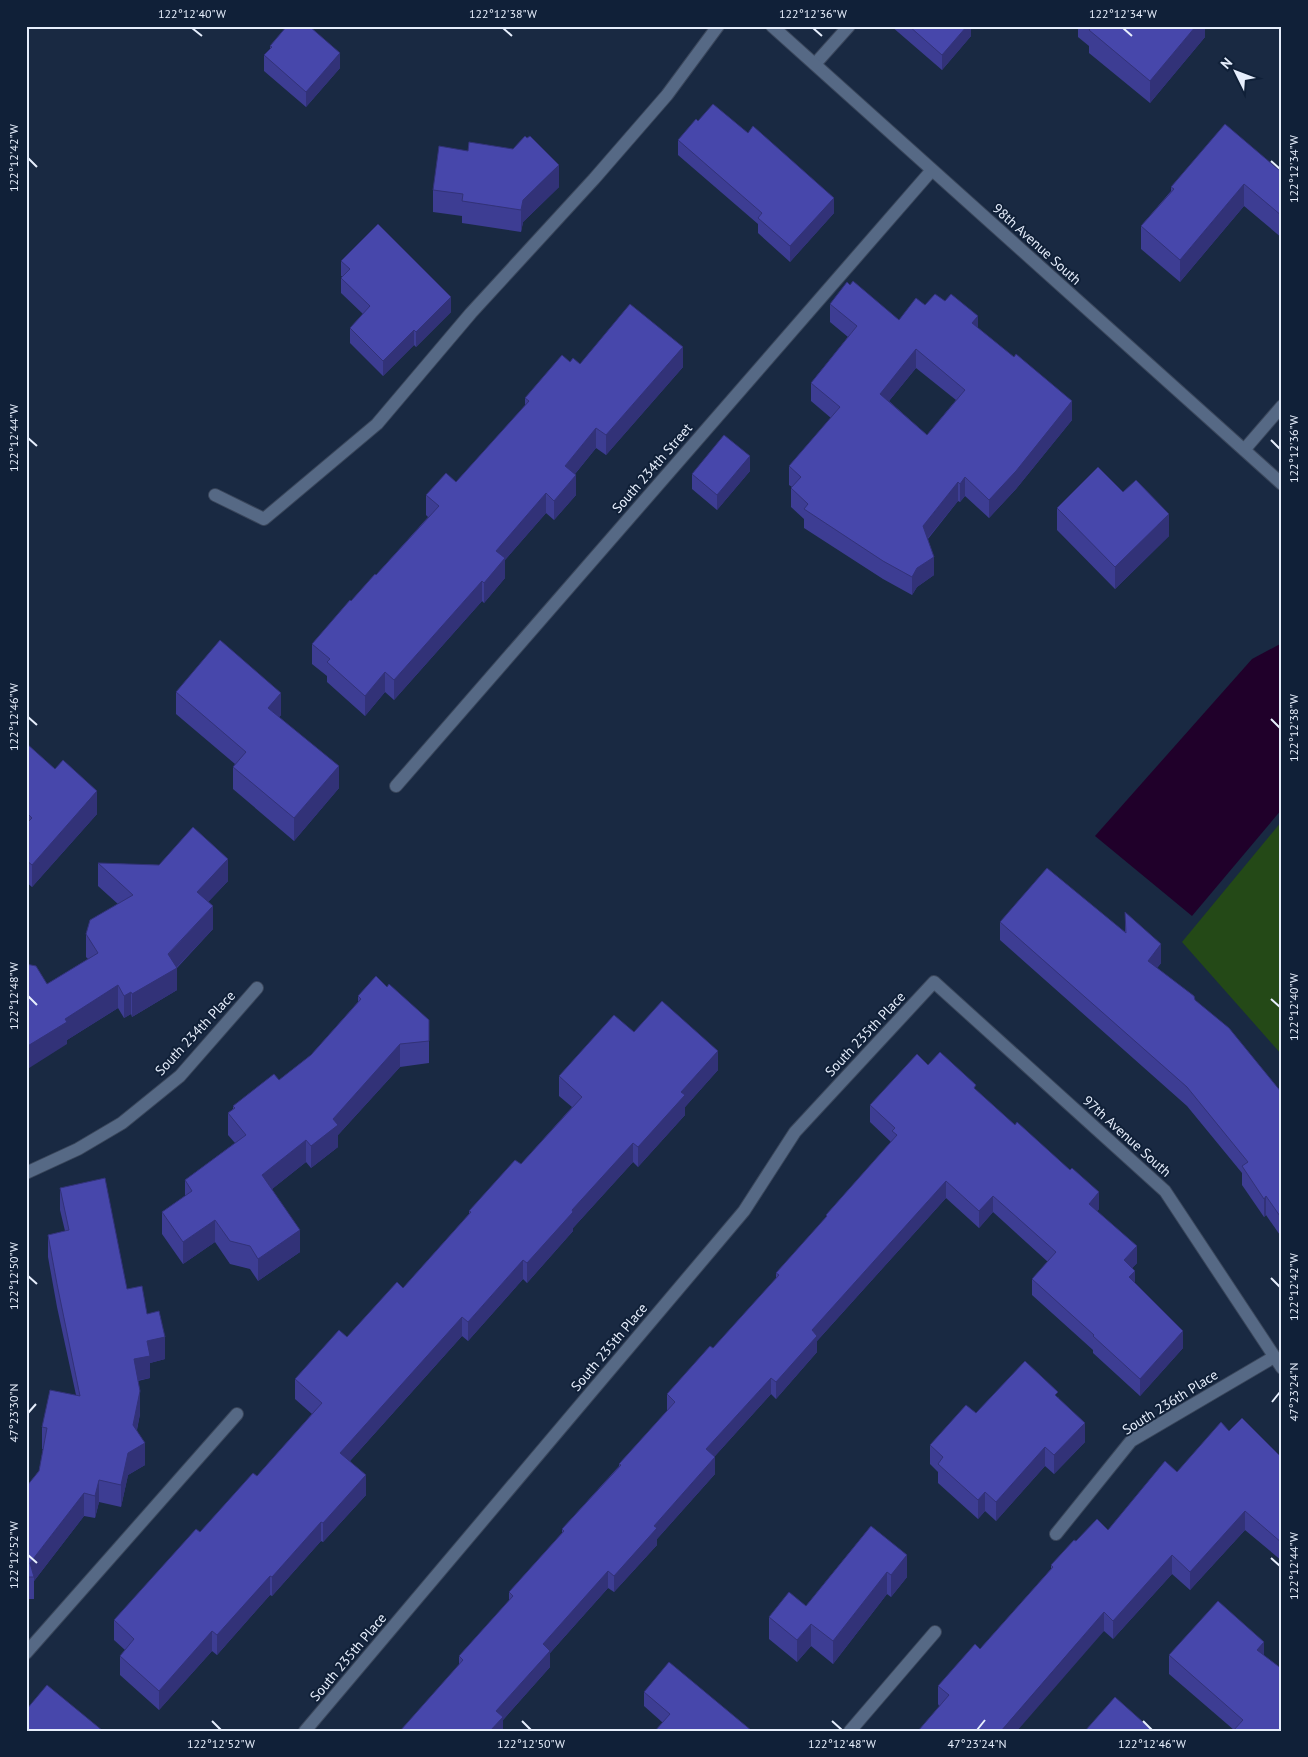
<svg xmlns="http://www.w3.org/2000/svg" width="1308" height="1757" font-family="'PT Sans',sans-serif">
<rect width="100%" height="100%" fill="#192942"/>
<path fill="#244917" d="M1282,821v234l-100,-113z"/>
<path fill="#20002a" d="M1282,643v166l-90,107 -97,-80 157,-177z"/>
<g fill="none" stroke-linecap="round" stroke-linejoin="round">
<g stroke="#3a465b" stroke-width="14">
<path id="service" d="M815,64l34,-38
M215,495l49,24 113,-95 94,-111 123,-134 73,-84 51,-69
M26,1653l211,-239
M850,1731l85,-99"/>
</g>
<g stroke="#3a465b" stroke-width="14">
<path id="minor" d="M772,26l510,458
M1244,450l38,-44
M396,786l536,-616
M26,1173l52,-24 44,-26 58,-47 77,-88
M1056,1534l75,-93 143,-84
M305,1731l439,-520 51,-79 139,-150 231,209 117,177"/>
</g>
<use href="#service" stroke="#566985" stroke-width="12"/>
<use href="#minor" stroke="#566985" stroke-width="12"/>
</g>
<path fill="#3d3d93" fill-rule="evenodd" d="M891,26h80v10l-29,34z
M1078,26h127v11l-55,66 -61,-50v-7l-11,-9z
M270,46l70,22 -34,39 -42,-36v-16l6,-6z
M678,140l156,73 -44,49 -32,-29v-9l-80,-69z
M1282,167v71l-38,-32 -64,76 -39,-33v-23l30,-35v-4l108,-17z
M559,187l-36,35 -2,10 -59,-9v-7l-29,-4v-22z
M341,261l110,51 -35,35 -2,-2 -31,31 -33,-33v-15l13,-14 -22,-21v-15l1,-2h-1z
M830,304l69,16 26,-15 53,23 94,92 -56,69 -27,29 -24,-22 -5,6 -2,-1 -30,38 6,36 -17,12 -5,8 -29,-16 -79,-51v-9l-13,-12v-19l1,-1 -3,-2v-19l42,-48 -20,-17v-18l37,-46 -18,-15zM916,368l40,32 -29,35 -38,-34z
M570,362l10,2 103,3 -77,88 -10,-7 -21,26 1,21 -22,25 -8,-7 -41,47v18l-21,25 -2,-2 -88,99 -9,-8 -20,24 -38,-34v-6l-15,-12v-20l39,-43 25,-26 52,-58 -2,-2v-20l30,-13 69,-76v-8z
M750,471l-33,39 -25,-21v-15z
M1123,492l46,44 -54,53 -58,-59v-22z
M176,692l105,23 -2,2 60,71 -45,53 -61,-52v-22l2,-3 -59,-50z
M26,722l1,22 70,70 -65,73 -6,-5z
M98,863l61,2 69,16 -20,21 5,27 -36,39v22l-45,27 -1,-3 -7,4 -6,-10 -51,32v4l-20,-60 41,-25 -2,-2v-23l32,-30 -20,-18z
M1125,912l36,51 -4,5 38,32 87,93v145l-16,-23 -2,2 -22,-32v-12l-55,-67 -187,-166v-18l125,10z
M387,987l42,33v43l-29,4 -62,68v12l-27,21 -5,-6 -34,27 28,63 -42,29 -8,-12 -20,-5 -15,-22 -32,22 -21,-30v-22l23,-16v-16l50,-37 -7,-8v-22l5,-4v-3l46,-26 32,-25 47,-53v-6z
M634,1032l84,38 -33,37v8l-47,52 -5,-5 -60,66v3l-46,52 -4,-4 -55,62 -6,-5 -112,125 16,34 -43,47 -2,-1 -49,55 -2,-1 -53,60 -5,-4 -53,59 -39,-35v-19l5,-6 -11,-10v-20l86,-88 57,-56 55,-62 -17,-15v-20l52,-42 56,-49 66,-74v-3l52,-47 51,-57 -13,-11v-20z
M928,1065l48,25 123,119 -2,2 40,52 -5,5 3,15 48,65 -43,48 -47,-43v-3l-61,-55v-16l16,-17 -55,-50 -14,16 -33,-30 -129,143v11l-41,47 -5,-5 -56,62v18l-58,65v6l-43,47 -6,-4 -58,65v14l-47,53v11l-44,-67v-8l50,-55v-9l53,-59v-4l57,-63v-2l48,-53v-17l46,-46 63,-69v-6l50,-55v-3l65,-73 -21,-20v-17z
M60,1188l67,101 20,25 18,45 -15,4v15l-12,3 2,33 -3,16 8,35 -17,10 -7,32 -22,-5 -4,16 -11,-2 -50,65v18h-8v-112l13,-16 4,-22h-1v-22l34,-32 -19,-88 -9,-50v-22l17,-4 -5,-21z
M1058,1397l27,45 -31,32 -9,-8 -49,55 -11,-10 -7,8 -40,-36v-11l-8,-8v-19l46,-32z
M1229,1431l53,27v103l-37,-31 -55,60 -18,-16 -59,65 -9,-8 -165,75 -1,-2v-18l42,-37 71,-80v-4l25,-24 32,-11 69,-58z
M871,1526l36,51 -16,20 -4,-3 -54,70 -22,-18 -14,16 -28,-23v-22l37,-11z
M1169,1655l95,1 18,75 -48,-1 -65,-56z
M644,1692l108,39 -90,-9 -18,-16z"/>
<path fill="#323278" d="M967,26h4v10l-29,34v-15z
M1196,26h9v11l-55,66v-22z
M340,53v15l-34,39v-15z
M559,165v22l-36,35 -2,10v-22l2,-10z
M1244,184v22l-64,76v-22z
M834,198v15l-44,49v-16z
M451,297v15l-35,35v-15z
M978,316v18l-6,-11z
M414,330v15l-31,31v-15z
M683,347v20l-77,88v-20z
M916,349v19l-36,44v-18z
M1072,401v19l-56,69 -27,29v-18z
M596,428v20l-31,38v-20z
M750,456v15l-33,39v-15z
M576,475v20l-22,25v-19z
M965,477v19l-5,6v-18z
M958,482v19l-35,43v-18z
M546,493v20l-41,47v18l-21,25v-20l12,-32z
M1169,514v22l-54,53v-22z
M934,557v18l-17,12 -5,8v-18l5,-9z
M482,581v20l-88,99v-20z
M385,672v20l-20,24v-20z
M281,693v22l-13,15v-22z
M27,722v23h-1v-22z
M339,766v22l-45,53v-23z
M97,791v23l-65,73v-22z
M228,859v22l-31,33v-22z
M213,906v23l-38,40 2,-1v22l-45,27v-23z
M1161,944v19l-13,16v-18z
M118,985v23l-51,32v4l-41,26v-23l39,-28z
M131,992v22l-7,4v-22z
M400,1044v23l-62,68v12l-27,21v-22l22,-27z
M718,1051v19l-33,37v8l-47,52v-20l43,-55z
M306,1140v22l-44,35v-22z
M633,1143v19l-60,66v3l-46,52v-20l45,-53z
M946,1181v17l-129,143v11l-41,47v-17l36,-52z
M1099,1192v17l-10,11v-16z
M993,1196v16l-14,16v-17z
M1266,1196v19l-2,2v-18z
M215,1220v22l-32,22v-22z
M300,1230v22l-42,29v-22z
M1137,1246v17l-13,14v-17z
M523,1260v19l-55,62v-19z
M1135,1271v16l-6,-10z
M462,1317v19l-122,136v-19z
M1183,1331v17l-43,48v-17z
M165,1337v22l-15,4v15l-16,3v-22l13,-18z
M771,1378v16l-65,72v-17z
M140,1391v23l-7,33v-22z
M1085,1423v19l-31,32v-19z
M145,1443v22l-17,10 -7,32v-22l7,-32z
M1045,1447v19l-49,55v-19z
M715,1457v17l-58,65v6l-43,47v-16l40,-50z
M366,1475v20l-43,47v-19z
M99,1480v22l-4,16v-22z
M985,1492v19l-7,8v-19z
M84,1493v23l-50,65v-4l-4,-14z
M1245,1511v19l-55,60v-18z
M321,1522v19l-49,55v-19z
M907,1555v22l-16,20v-22z
M1172,1555v19l-59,65v-18z
M608,1571v17l-58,65v14l-47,53v11h-13l6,-20 47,-67z
M887,1572v22l-54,70v-23z
M270,1576v19l-53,60v-20z
M1104,1612v19l-87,100h-16z
M811,1624v22l-14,16v-22z
M212,1631v20l-53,59v-19z
M1264,1642v19l-7,-11z"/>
<path fill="#4747ab" stroke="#323278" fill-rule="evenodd" d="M287,26h22l31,27 -34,39 -42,-37 8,-8 -2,-1z
M909,26h58l-25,29z
M1092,26h104l-46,55 -61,-51z
M713,104l35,29 5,-7 81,72 -44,48 -32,-28 4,-5 -84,-73 18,-21 2,2z
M1225,124l54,46 3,-3v49l-38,-32 -64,76 -39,-34 33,-37 -3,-2z
M525,136l2,2 3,-2 29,29 -36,35 -2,10 -59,-9 1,-7 -30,-4 6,-44 29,5 1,-9 44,7z
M378,224l73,73 -35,35 -2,-2 -31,31 -33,-33 20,-22 -29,-28 9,-9 -9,-8z
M853,281l46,39 17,-22 9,7 10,-11 10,7 6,-7 27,22 -6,7 42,34 2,-3 56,47 -56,70 -27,29 -24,-23 -5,7 -2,-2 -35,44 11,31 -17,11 -5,9 -29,-16 -79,-52 4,-5 -17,-16 10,-11 -12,-11 51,-59 -29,-24 46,-57 -27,-22 17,-22 3,3zM916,349l49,41 -38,45 -47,-41z
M630,304l53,43 -77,88 -10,-7 -31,38 11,9 -22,26 -8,-8 -50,58 9,7 -21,25 -2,-2 -88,99 -9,-8 -20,24 -38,-34 3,-3 -18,-15 38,-44 1,1 24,-27 1,1 63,-69 -13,-11 20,-22 10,9 73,-81 -4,-3 37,-43 8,7 3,-4 7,6z
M724,435l26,21 -33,39 -25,-21z
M1098,467l25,25 13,-12 33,34 -54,53 -58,-59z
M220,640l61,53 -13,15 71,58 -45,52 -61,-51 13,-15 -70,-60z
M26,743l29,26 8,-9 34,31 -65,74 -6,-5v-36l6,-6 -6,-6z
M193,827l35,32 -31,33 16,14 -45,48 9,14 -45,26 -1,-2 -7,4 -6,-11 -53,34 2,3 -41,25v-83l10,2 11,18 51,-31 -12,-19 4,-14 43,-25 -35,-32 61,2z
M1047,868l79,65 -1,-21 36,32 -13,17 46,35 1,4 34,28 53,65v126l-16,-23 -2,3 -22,-33 6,-4 -61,-75 -187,-165z
M376,976l11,11 2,-3 40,36v21l-29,3 -67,75 5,6 -27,21 -5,-6 -44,35 38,55 -42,29 -8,-13 -20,-5 -15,-21 -32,22 -21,-30 30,-21 -7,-11 61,-45 -18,-22 7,-5 -2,-2 41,-32 5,6 32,-25 50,-56 -3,-3z
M662,1001l56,50 -37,41 4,3 -47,52 -5,-4 -61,67 1,2 -46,51 -4,-3 -55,62 -6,-5 -122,136 26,22 -43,48 -2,-1 -49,55 -2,-1 -53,59 -5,-4 -53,60 -39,-35 14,-17 -20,-19 82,-91 4,3 53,-59 4,3 65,-73 -27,-24 44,-49 8,7 50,-55 6,6 68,-76 -2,-1 46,-51 6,4 61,-67 -23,-21 55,-61 20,17z
M940,1052l36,33 -2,3 41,37 2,-3 53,48 2,-2 27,24 -10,12 48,42 -13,14 11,11 -6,6 54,54 -43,48 -47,-43 1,-1 -62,-56 24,-27 -63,-56 -14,15 -33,-30 -134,149 5,6 -41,46 -5,-4 -65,71 9,8 -61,69 3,2 -43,48 -6,-5 -65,73 7,7 -54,60 7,6 -13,14h-90l63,-71 -4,-4 54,-60 -4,-4 55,-61 -2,-2 59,-64 -2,-1 56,-62 -8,-8 43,-48 3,2 66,-73 -3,-2 51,-57 -1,-1 71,-80 -5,-4 3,-3 -25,-23 47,-51 11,11z
M105,1178l22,111 15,-3 5,28 12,-3 6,26 -18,4 3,15 -16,3 6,32 -7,34 12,18 -17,10 -7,32 -22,-5 -4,16 -11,-3 -54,70 4,14h-8v-90l13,-16 8,-43 -5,-1 8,-37 30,6 -23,-112 -9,-49 21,-5 -9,-42z
M1025,1361l33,31 -3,3 30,28 -31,32 -9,-8 -49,55 -11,-10 -7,8 -40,-36 5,-7 -13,-12 36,-40 10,8z
M1242,1418l40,40v85l-37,-32 -55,61 -18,-17 -59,66 -9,-9 -103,119h-83l31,-36 -11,-9 37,-42 5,5 73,-82 -2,-2 23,-25 2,1 21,-22 11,11 57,-69 12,11 44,-50 8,9z
M871,1526l36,29 -16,20 -4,-3 -54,69 -22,-17 -14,16 -28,-23 20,-25 17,14z
M1218,1601l46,41 -7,8 25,19v62h-49l10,-11 -74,-65z
M669,1662l83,69h-97l15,-17 -26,-22z
M47,1685l56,46h-77v-21z
M1115,1697l38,34h-68z"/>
<path fill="none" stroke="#e6eefc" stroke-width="2" d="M192,28l10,8M503,28l9,8M813,28l9,8M1123,28l9,8M28,158l9,9M1271,161l9,8M28,438l9,8M1271,440l9,9M28,717l9,8M1271,719l9,9M28,996l9,9M1271,999l9,8M28,1276l9,8M1271,1278l9,9M1272,1402l8,-10M28,1413l8,-9M28,1555l9,8M1271,1558l9,8M212,1721l9,9M522,1721l9,9M832,1721l10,9M1143,1721l9,9M977,1730l8,-10"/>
<g text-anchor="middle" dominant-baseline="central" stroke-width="4" stroke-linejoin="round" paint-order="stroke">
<g font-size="14" fill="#e6eefc" stroke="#102038">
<text transform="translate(1037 244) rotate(42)">98th Avenue South</text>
<text transform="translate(652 468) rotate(-49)">South 234th Street</text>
<text transform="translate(195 1033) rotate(-47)">South 234th Place</text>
<text transform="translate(865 1034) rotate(-47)">South 235th Place</text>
<text transform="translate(1127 1136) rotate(42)">97th Avenue South</text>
<text transform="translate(609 1347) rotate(-50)">South 235th Place</text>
<text transform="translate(1170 1402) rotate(-32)">South 236th Place</text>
<text transform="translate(348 1657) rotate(-50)">South 235th Place</text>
</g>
</g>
<rect width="1308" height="1757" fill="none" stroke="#102038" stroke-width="55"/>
<g transform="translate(1236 72) rotate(312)" stroke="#102038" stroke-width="4" paint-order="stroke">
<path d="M0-4L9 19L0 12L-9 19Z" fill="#e6eefc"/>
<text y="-8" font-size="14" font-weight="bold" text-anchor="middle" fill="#e6eefc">N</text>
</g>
<rect x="28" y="28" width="1252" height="1702" fill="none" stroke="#e6eefc" stroke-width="2"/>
<g font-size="12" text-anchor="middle" fill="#e6eefc">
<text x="192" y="18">122°12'40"W</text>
<text x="503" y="18">122°12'38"W</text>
<text x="813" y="18">122°12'36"W</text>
<text x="1123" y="18">122°12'34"W</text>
<text transform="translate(14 158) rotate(-90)" y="4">122°12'42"W</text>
<text transform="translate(1294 169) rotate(-90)" y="4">122°12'34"W</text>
<text transform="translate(14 438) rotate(-90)" y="4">122°12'44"W</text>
<text transform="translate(1294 449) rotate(-90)" y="4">122°12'36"W</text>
<text transform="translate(14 717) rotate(-90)" y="4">122°12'46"W</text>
<text transform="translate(1294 728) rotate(-90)" y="4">122°12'38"W</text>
<text transform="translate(14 996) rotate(-90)" y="4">122°12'48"W</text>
<text transform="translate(1294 1007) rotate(-90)" y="4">122°12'40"W</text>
<text transform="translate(14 1276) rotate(-90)" y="4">122°12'50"W</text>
<text transform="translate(1294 1287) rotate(-90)" y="4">122°12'42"W</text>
<text transform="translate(1294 1392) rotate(-90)" y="4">47°23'24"N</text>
<text transform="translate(14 1413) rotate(-90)" y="4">47°23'30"N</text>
<text transform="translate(14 1555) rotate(-90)" y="4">122°12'52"W</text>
<text transform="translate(1294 1566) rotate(-90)" y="4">122°12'44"W</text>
<text x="221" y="1748">122°12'52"W</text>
<text x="531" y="1748">122°12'50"W</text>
<text x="842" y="1748">122°12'48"W</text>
<text x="977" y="1748">47°23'24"N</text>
<text x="1152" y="1748">122°12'46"W</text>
</g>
</svg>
